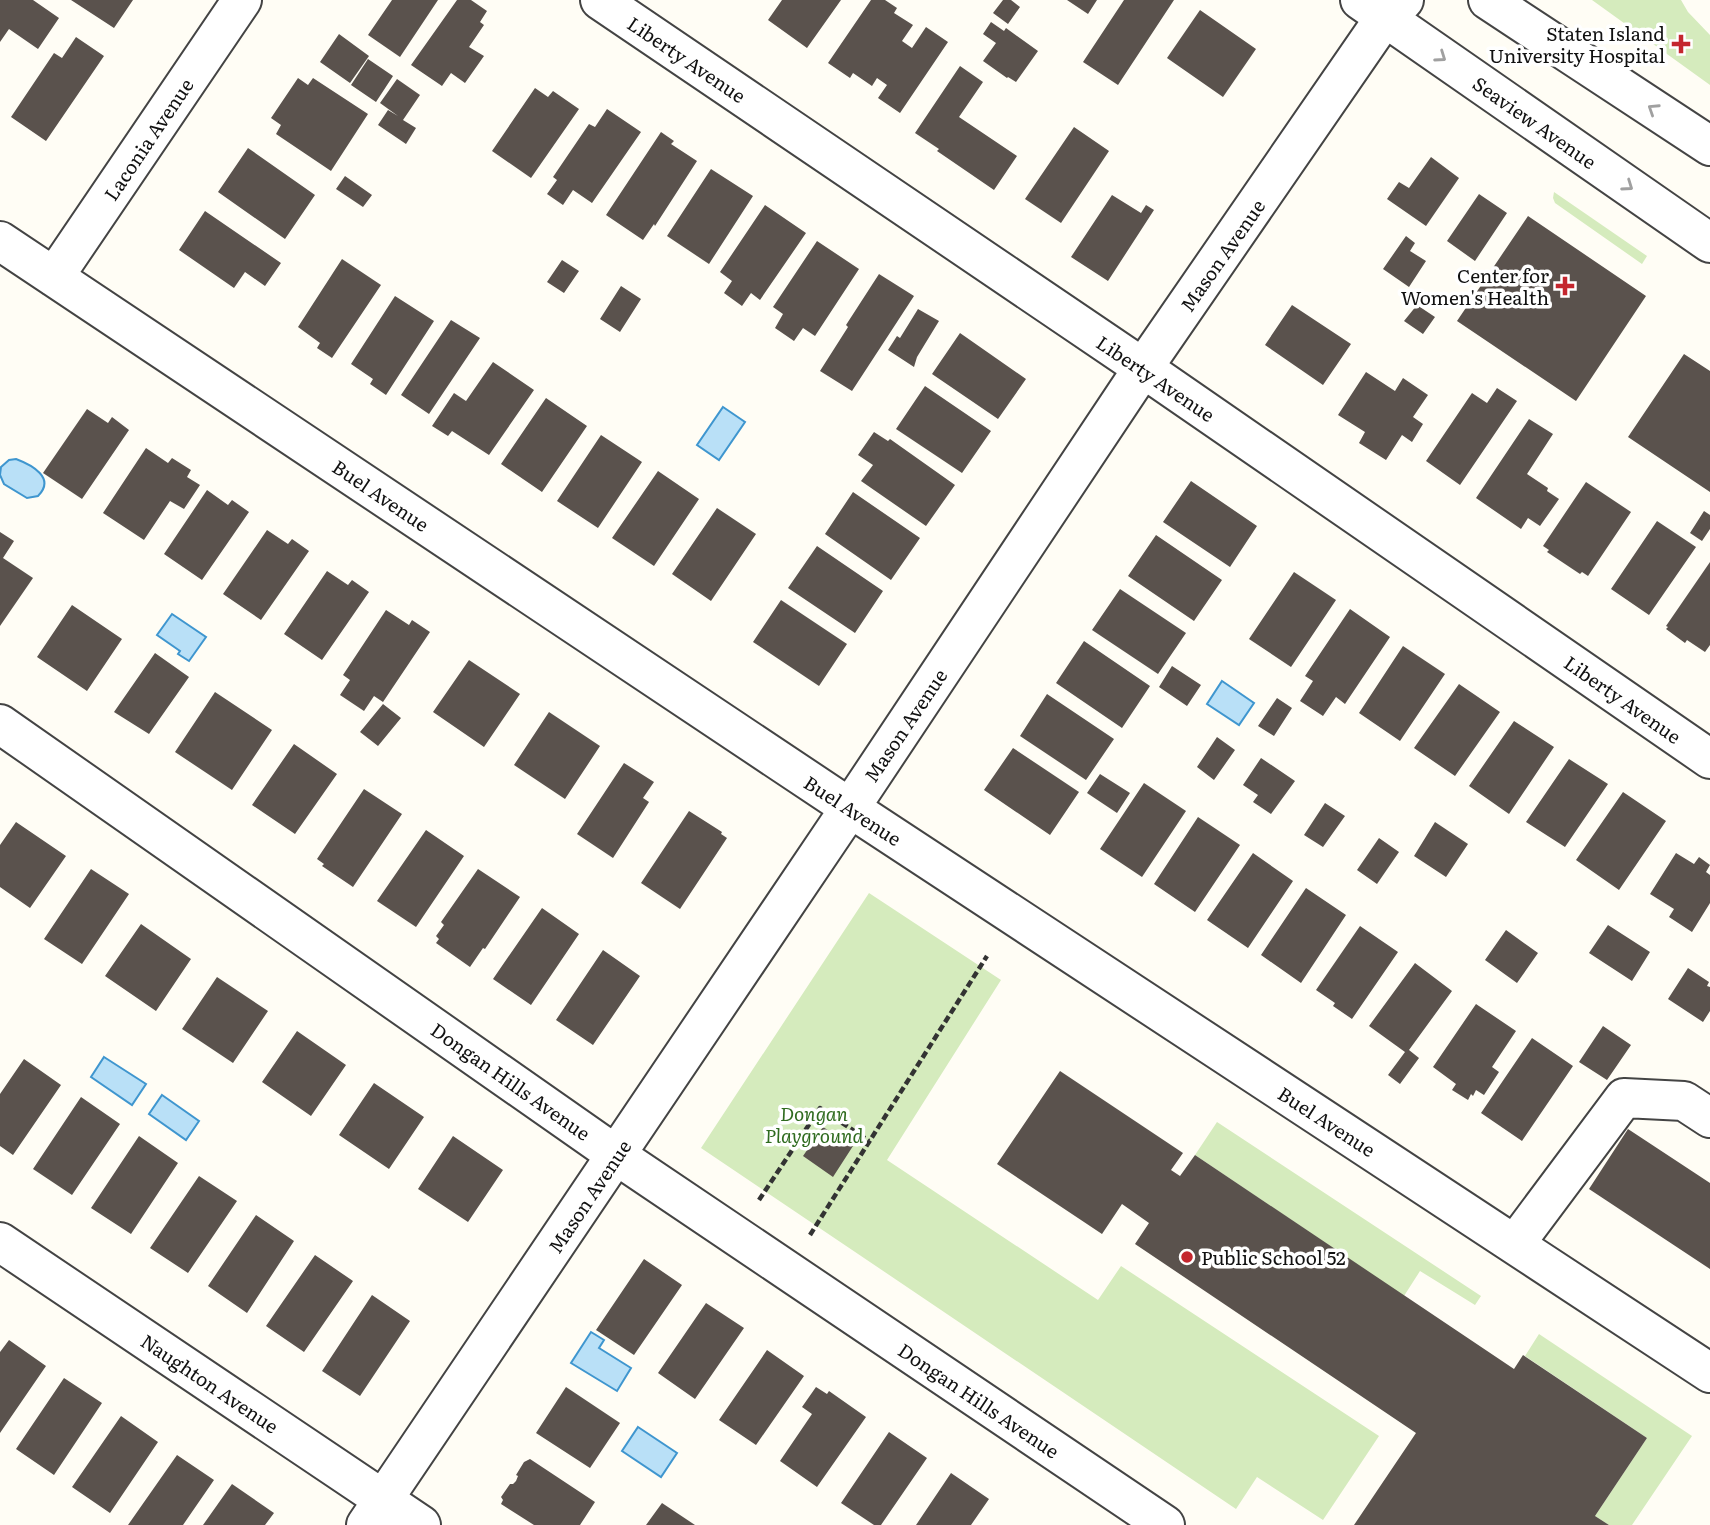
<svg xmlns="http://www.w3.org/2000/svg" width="1710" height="1525" font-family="Literata,serif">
<rect width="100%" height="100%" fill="#fffdf5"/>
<path fill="#d5ebbd" d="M1592,0h89l7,12 22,23v50z
M1554,192l93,64 -5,8 -87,-61 -2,-5z
M869,893l132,87 -114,180 211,140 23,-34 258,170 -56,84 -66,-43 -21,32 -535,-361z
M1217,1122l264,174 -6,9 -55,-34 -16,25 -209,-141z
M1539,1334l153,102 -60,89h-23l-14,-9 52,-78 -122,-82z"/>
<path fill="#b9e0f7" stroke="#3f96cf" stroke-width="2" d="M723,407l22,15 -26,38 -22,-15z
M16,459c16,6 40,19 22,37l-11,2 -23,-14 -4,-9 1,-8 8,-7z
M172,614l34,23 -17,24 -11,-7 2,-3 -23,-16z
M1222,681l32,22 -15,22 -32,-21z
M104,1057l42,27 -14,21 -41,-28z
M162,1095l37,26 -13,19 -37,-26z
M591,1332l13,8 -5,8 32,20 -14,23 -46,-28z
M638,1427l39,26 -16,24 -39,-26z"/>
<path fill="#5a524d" d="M0,0h33l26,18 -21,31 -29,-20 -9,13z
M71,0h62l-19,28z
M392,0h46l-38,57 -32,-22z
M457,0h14l16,11 -7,11 4,3 -15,22 15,9 -19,27 -14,-10 -9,13 -31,-21z
M782,0h59l-34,48 -39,-28z
M871,0h14l12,8 -3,5 19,12 -11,16 10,7 14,-21 22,15 -48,71 -22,-15 9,-13 -10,-7 -5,8 -19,-13 -3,5 -22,-15z
M1003,0h8l9,7 -12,17 -15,-11z
M1067,0h30l-9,14z
M1124,0h50l-56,85 -35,-23z
M1200,10l56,39 -33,48 -56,-39z
M991,22l13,9 2,-3 32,23 -22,31 -8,-5 -1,1 -24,-17 13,-18 -13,-9z
M339,34l30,22 -19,27 -30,-21z
M76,37l28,19 -58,85 -35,-24 43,-64 8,5z
M368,59l25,17 -17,26 -25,-17z
M960,66l23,16 -24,35 58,39 -23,34 -57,-39 2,-2 -24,-16z
M298,78l10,7 5,-7 55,36 -37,57 -55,-37 5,-9 -10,-7z
M397,79l23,16 -17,25 13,8 -10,16 -28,-19 10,-15 10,6 -18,-13z
M535,88l13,9 5,-6 26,18 -48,69 -39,-27z
M607,109l34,23 -49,71 -19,-13 -10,15 -16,-11 10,-14 -4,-3 36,-53 6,3z
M1074,127l35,24 -48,72 -36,-24z
M661,132l13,9 -3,3 26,17 -42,65 -1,-2 -11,16 -37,-25z
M248,148l67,47 -30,44 -67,-47z
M1431,157l28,21 -33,48 -39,-27 12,-17 10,6z
M711,169l42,27 -44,68 -42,-28z
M345,176l27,19 -9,12 -27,-18z
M1479,194l28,19 -32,48 -28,-20z
M1112,195l29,18 5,-8 8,5 -46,71 -37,-24z
M765,205l41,28 -46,67 -9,-7 -9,13 -18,-13 8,-12 -12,-9z
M205,211l76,52 -16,23 -20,-14 -11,16 -55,-38z
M1528,216l118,80 -70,105 -119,-80z
M1406,236l9,7 -5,8 16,10 -17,26 -26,-18z
M817,241l42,28 -44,67 -12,-8 -9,13 -19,-13 8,-14 -10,-7z
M342,259l39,26 -49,73 -15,-10 3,-5 -22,-16z
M562,260l17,11 -15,22 -17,-11z
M879,274l35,22 -62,95 -32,-20 28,-44 -2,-2z
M621,286l20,13 -21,33 -20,-13z
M395,296l39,25 -48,74 -16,-11 3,-5 -22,-15z
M1292,305l59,39 -28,41 -58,-40z
M1417,305l18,12 -12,17 -19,-13z
M918,309l21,12 -22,36 -3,10 -26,-17 9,-14 3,2z
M451,320l29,18 -51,76 -28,-19z
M960,333l66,46 -28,40 -66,-45z
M1684,354l26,17v121l-82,-55z
M493,362l41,28 -45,65 -37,-24 -4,5 -16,-10 22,-33 12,8z
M1366,372l29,19 8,-13 25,17 -15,22 10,7 -11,18 -10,-7 -16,25 -27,-17 6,-11 -27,-17z
M925,386l66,45 -29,42 -66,-44z
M1497,388l20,13 -57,84 -34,-24 46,-68 15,10z
M546,398l41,28 -45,66 -41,-28z
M87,409l21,14 4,-6 17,13 -47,69 -39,-26z
M1529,419l24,15 -26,40 21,14 -1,3 12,8 -19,27 -12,-8 -7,11 -45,-31z
M874,432l14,9 2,-2 65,46 -29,41 -65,-45 12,-16 -15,-10z
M601,435l41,27 -44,66 -41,-27z
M146,448l22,15 4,-5 19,12 -4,7 13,8 -16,24 -14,-8 -26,39 -41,-27z
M658,471l41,28 -45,67 -42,-28z
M1191,481l66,45 -27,41 -67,-45z
M1586,482l45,30 -43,64 -6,-4 -2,2 -33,-22 2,-2 -6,-4z
M207,490l21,15 4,-5 17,12 -47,68 -38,-26z
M853,492l67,46 -29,42 -66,-46z
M717,508l39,26 -45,67 -39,-27z
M1704,511l6,4v14l-8,12 -12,-8z
M1657,521l39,26 -47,68 -38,-26z
M267,530l21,14 4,-5 17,12 -48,69 -38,-26z
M0,532l14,9 -11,17 30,20 -33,48z
M1156,535l66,45 -28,41 -66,-45z
M817,546l66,45 -28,42 -67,-45z
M1710,562v83l-5,7 -18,-12 -2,3 -19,-14 2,-2 -2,-1z
M327,571l21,14 4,-5 17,12 -47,68 -38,-26z
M1294,572l42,28 -45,67 -42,-28z
M1120,589l66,44 -28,41 -66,-44z
M781,600l66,44 -28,42 -66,-44z
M72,605l50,34 -35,52 -50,-34z
M1350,609l40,28 -45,67 -9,-7 -13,19 -23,-15 13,-20 -8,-5z
M386,610l23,15 3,-5 18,12 -47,70 -9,-6 -10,15 -24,-16 10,-15 -7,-5z
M1084,641l66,45 -28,42 -66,-45z
M1403,646l42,28 -45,67 -41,-28z
M155,653l34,24 -40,57 -35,-22z
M469,660l51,34 -36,53 -51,-35z
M1172,666l29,19 -14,21 -28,-19z
M1459,684l41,28 -45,64 -41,-28z
M215,692l57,38 -40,60 -57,-38z
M1047,694l67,45 -28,41 -66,-44z
M1277,698l15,10 -18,28 -16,-10z
M383,704l18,14 -23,28 -18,-14z
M549,712l51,34 -35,53 -51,-34z
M1514,721l40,26 -45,67 -40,-28z
M1217,737l18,13 -21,30 -17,-13z
M294,744l43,30 -42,60 -43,-29z
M1013,748l66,44 -29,43 -66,-45z
M1261,758l34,23 -24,33 -18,-12 5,-7 -15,-10z
M1569,759l39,25 -43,63 -39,-25z
M624,763l30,19 -11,16 6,4 -36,56 -36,-24z
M1100,774l30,19 -13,20 -30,-20z
M1144,783l42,28 -44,66 -42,-28z
M364,789l38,25 -49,73 -31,-21 2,-2 -7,-5z
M1623,792l43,29 -47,69 -43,-30z
M1325,803l20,13 -22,31 -19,-12z
M689,811l33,21 -1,2 6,4 -47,71 -39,-26z
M1198,817l42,28 -45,67 -41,-28z
M16,822l50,34 -36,52 -30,-21v-42z
M1435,822l33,22 -22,33 -32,-21z
M426,830l38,26 -48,71 -39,-26z
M1379,838l20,14 -22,32 -20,-14z
M1253,853l40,28 -45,67 -41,-28z
M1676,853l18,11 5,-7 11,8 -4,7 4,3v28l-18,29 -23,-15 5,-8 -24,-15z
M91,869l38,25 -47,70 -38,-25z
M478,869l42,28 -35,52 -2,-1 -13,19 -34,-24 3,-4 -3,-3 8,-11 -3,-3z
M1306,888l40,27 -45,68 -40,-28z
M542,908l37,26 -48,71 -38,-26z
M141,924l50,35 -35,52 -51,-35z
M1608,925l42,27 -18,29 -43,-28z
M1360,926l38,26 -46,67 -19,-13 2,-3 -19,-13z
M1506,930l32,23 -21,30 -32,-23z
M603,950l37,26 -47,69 -37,-25z
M1415,963l37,28 -43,59 10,8 -19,26 -12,-9 17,-23 -36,-26z
M1688,968l21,14 -2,4 3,1v24l-7,11 -35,-23z
M217,977l51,34 -35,52 -51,-34z
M1476,1004l40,27 -24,36 7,5 -15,23 -8,-5 -3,6 -2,-2 -3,6 -16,-10 4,-6 -23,-17z
M1603,1026l28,19 -24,35 -28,-18z
M297,1031l49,34 -35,51 -49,-34z
M1532,1038l41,28 -51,75 -41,-28z
M24,1059l37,26 -48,70 -13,-9v-52z
M1060,1071l123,82 -12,17 9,6 15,-21 319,214 9,-14 124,83 -52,78 14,9h-255l62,-92 -281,-189 14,-21 -27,-19 -20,30 -105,-70z
M374,1083l50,34 -35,52 -50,-34z
M81,1097l39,27 -48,71 -39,-26z
M823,1127l30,19 -20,31 -30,-21z
M1628,1129l82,54v86l-121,-80z
M139,1136l39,27 -47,71 -40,-26z
M453,1136l50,34 -35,52 -50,-33z
M199,1176l38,25 -49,72 -38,-25z
M256,1215l38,26 -47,72 -39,-27z
M315,1255l38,26 -49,71 -38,-26z
M644,1259l38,26 -48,70 -38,-25z
M372,1295l38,26 -50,75 -38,-25z
M706,1303l38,25 -49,71 -37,-26z
M9,1340l37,26 -46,67v-81z
M767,1350l37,26 -48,69 -37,-25z
M64,1378l38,25 -48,72 -38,-26z
M566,1387l54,36 -30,45 -54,-35z
M816,1387l11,7 2,-3 37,26 -49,70 -37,-26 32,-47 -10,-7z
M121,1416l37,26 -48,71 -38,-26z
M889,1432l38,26 -46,67h-7l-33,-22z
M177,1455l37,25 -31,45h-55z
M530,1459l65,43 -15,23h-46l-33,-21 2,-4 -2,-3 9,-13h3l3,-3 2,-5 -2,-1 8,-13z
M951,1473l38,26 -18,26h-55z
M232,1484l42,29 -9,12h-62z
M662,1503l33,22h-49z"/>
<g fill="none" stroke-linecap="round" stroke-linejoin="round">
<g stroke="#444" stroke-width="42">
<path id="minor" d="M600,0l543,368 567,391
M1360,0l350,243
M1488,0l222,146
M0,241l850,567 860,565
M54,277l188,-277
M0,724l616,431 549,370
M0,1242l421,283
M1515,1244l109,-146 60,3 26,17
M366,1525l484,-717 293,-440 242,-351 19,-17"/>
</g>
<path stroke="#333" stroke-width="4.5" stroke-dasharray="7 3.5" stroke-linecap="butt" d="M759,1200l61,-92 49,33
M810,1235l177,-279"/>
<use href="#minor" stroke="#fff" stroke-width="38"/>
</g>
<defs><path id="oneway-chevron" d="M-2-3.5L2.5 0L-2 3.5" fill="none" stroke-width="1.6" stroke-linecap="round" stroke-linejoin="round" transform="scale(1.75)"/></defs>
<g stroke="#a0a0a0">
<use href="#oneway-chevron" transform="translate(1441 57) rotate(35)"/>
<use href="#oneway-chevron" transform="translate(1653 109) rotate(-147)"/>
<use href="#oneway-chevron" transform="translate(1628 186) rotate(35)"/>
</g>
<g fill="#c4262e" stroke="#fff" stroke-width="2.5">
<path d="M1677.5 33.5h7v7h7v7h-7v7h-7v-7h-7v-7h7z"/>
<path d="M1561.5 275.5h7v7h7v7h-7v7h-7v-7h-7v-7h7z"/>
<circle cx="1187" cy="1257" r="7"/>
</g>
<g text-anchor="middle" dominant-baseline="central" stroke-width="7" stroke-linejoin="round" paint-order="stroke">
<g font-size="19" fill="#111" stroke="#fff" text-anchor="end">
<text x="1665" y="33">Staten Island<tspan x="1665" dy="22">University Hospital</tspan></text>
<text x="1549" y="275">Center for<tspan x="1549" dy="22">Women's Health</tspan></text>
<text x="1201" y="1257" text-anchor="start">Public School 52</text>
</g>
<g font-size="19" fill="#111" stroke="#fff">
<text transform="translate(687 59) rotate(34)">Liberty Avenue</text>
<text transform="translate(1535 122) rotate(35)">Seaview Avenue</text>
<text transform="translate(148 139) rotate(-56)">Laconia Avenue</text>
<text transform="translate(1222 255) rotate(-55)">Mason Avenue</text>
<text transform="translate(1156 378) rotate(34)">Liberty Avenue</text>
<text transform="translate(381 495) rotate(34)">Buel Avenue</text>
<text transform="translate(1623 699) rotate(35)">Liberty Avenue</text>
<text transform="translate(905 725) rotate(-56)">Mason Avenue</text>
<text transform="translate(853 810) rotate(33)">Buel Avenue</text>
<text transform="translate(511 1081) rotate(35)">Dongan Hills Avenue</text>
<text transform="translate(1327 1121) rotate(33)">Buel Avenue</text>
<text transform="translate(589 1196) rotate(-56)">Mason Avenue</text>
<text transform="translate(210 1383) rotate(34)">Naughton Avenue</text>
<text transform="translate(979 1400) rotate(34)">Dongan Hills Avenue</text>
</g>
<g font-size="19" font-style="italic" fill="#2f6b1f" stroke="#fff">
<text x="814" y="1113">Dongan<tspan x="814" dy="22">Playground</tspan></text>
</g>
</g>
</svg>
